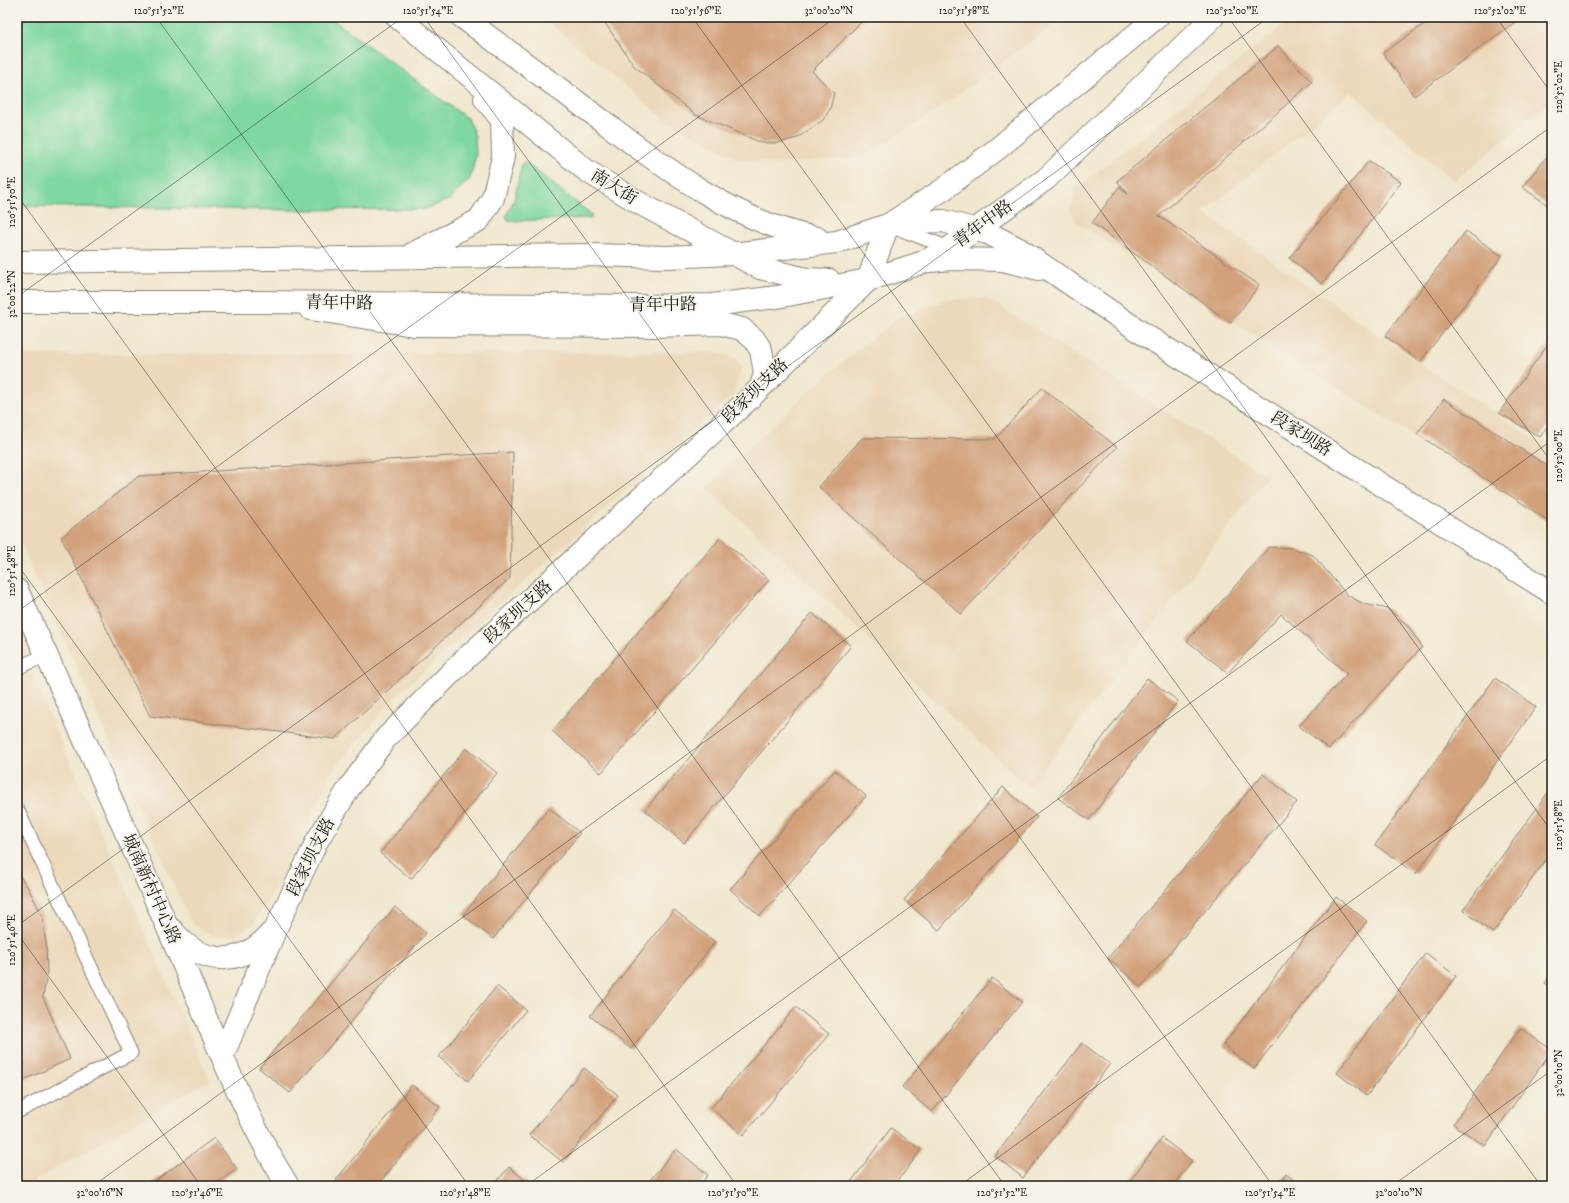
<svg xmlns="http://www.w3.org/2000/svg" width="1569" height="1203" font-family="'IM FELL DW Pica','Noto Serif SC',serif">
<rect width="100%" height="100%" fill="#f7f3e8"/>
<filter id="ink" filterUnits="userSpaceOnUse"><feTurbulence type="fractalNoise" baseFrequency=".025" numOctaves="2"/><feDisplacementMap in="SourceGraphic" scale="8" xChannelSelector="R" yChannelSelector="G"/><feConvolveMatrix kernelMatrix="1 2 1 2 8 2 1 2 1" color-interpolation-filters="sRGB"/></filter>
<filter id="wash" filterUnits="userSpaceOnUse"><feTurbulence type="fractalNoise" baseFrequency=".012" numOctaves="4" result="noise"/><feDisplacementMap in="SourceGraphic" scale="16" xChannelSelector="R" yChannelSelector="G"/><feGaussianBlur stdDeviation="0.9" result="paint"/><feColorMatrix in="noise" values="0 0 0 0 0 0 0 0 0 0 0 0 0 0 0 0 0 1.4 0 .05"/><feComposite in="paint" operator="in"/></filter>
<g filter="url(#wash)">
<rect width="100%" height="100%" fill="#f0e7ce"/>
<path fill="#ecd8ba" d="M543,17h521l-133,97 -68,43 -87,7 -39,-6 -71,-38z
M1294,17h258v83l-98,81 -103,-89 -148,121 229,159 120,78v74l-476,-302 -5,-13 4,-20z
M986,298l281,178 -238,312 -322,-300 113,-107 76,-62 50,-19z
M717,352l10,3 10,5 4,8 -7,26 -338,302 -64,74 -35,82 -43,72 -19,12 -19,1 -25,-14 -174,-388v-180z
M17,642l193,438 -185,106h-8z"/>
<path fill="#7ed89f" stroke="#4d7a5e" d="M27,17h302l139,102 7,17 1,19 -6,24 -21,21 -24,9 -133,1 -275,-4v-176z
M525,162l67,53 -1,3 -82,3 -3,-5 8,-16 8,-36z"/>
<path fill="#5abcd8" stroke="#3b6c7a" d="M17,17h10l-10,13z"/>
<g id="blocks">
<path fill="#d2a17b" d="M601,17h265l-54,54 22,22 -4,16 -7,11 -26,18 -18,5h-17l-66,-28 -62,-49z
M1434,17h88l-108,79 -31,-43z
M1278,46l34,36 -153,134 100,69 -28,38 -139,-100 27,-36 10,8 -12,-14z
M1552,150v58l-30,-21z
M1369,161l32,21 -79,102 -33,-26z
M1466,231l36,25 -82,106 -35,-26z
M1552,338v82l-12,17 -41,-24z
M1042,388l75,59 -156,167 -142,-127 43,-49 133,1z
M1444,399l108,70v54l-135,-89z
M513,452l-3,126 -175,161 -185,-23 -89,-179 78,-61z
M720,538l49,42 -168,193 -49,-42z
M1269,547l23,1 21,7 34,40 17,9 24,5 20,17 14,21 -93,102 -30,-23 48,-52 -66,-60 -53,59 -41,-32z
M812,613l39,33 -167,197 -39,-33z
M1147,678l31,23 -89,119 -31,-22z
M1495,678l41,29 -120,167 -41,-29z
M466,748l31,25 -86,106 -31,-26z
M835,770l31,26 -106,120 -30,-27z
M1263,774l34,28 -156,185 -33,-29z
M1003,787l34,30 -98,113 -35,-30z
M1552,787v64l-59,82 -30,-23z
M549,808l31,25 -87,106 -30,-24z
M17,872l10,14 15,29 4,29 1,29 -4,24 27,62 -53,24z
M1336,897l31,24 -113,148 -31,-24z
M395,907l31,26 -136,160 -31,-25z
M674,910l41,32 -84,107 -41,-33z
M1426,953l30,23 -89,120 -30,-23z
M1552,973v15l-7,-5z
M992,978l30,24 -90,110 -30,-25z
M497,986l29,24 -58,71 -29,-24z
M796,1007l33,27 -86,101 -32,-27z
M1520,1028l32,22 -67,96 -32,-22z
M1082,1043l28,21 -87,114 -28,-22z
M584,1068l34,27 -55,67 -34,-27z
M412,1085l28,22 -63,79h-33l-8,-6z
M891,1128l30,22 -27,36h-46z
M214,1138l23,31 -24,17h-65z
M1162,1138l30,23 -19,25h-47z
M676,1149l32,26 -9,11h-54z
M509,1167l23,19h-39z
M1286,1174l16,12h-24z
M1552,1177v9h-6z"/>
</g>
</g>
<g filter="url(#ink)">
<use href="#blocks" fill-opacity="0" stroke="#868275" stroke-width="1"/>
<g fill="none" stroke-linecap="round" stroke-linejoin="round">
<g stroke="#868275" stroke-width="15">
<path id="lane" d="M894,227l58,22
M17,668l29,-13
M17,809l114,244 -114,59"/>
</g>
<g stroke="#868275" stroke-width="24">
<path id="street" d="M310,309l103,16 241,1 67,-2 21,5 12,10 7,11 4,23 -4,14
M17,590c50,111 101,222 149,334 39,88 71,180 122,262
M172,930c29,36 68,38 99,3
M223,1055l53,-127 41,-87 32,-53 37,-50 77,-77 284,-260 121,-121 20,-55"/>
</g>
<g stroke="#868275" stroke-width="24">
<path id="secondary" d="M397,17l190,154 54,33 119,64 46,11 23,1
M462,17c44,33 89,66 134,99 65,49 139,107 221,122
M893,225l24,-3 26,-1 45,12 31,16 126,86 407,258
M412,254l67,-34 14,-22 10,-41 -1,-37 -17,-21
M930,261l22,-2 51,1 36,9
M17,262l574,-7 76,2 64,-3 106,-12 51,-17 56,-36 53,-40 160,-132
M17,302h242l374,4 79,-1 65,-8 91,-17 56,-18 24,-13 98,-70 167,-162"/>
</g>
<use href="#lane" stroke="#fff" stroke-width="13"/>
<use href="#street" stroke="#fff" stroke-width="22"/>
<use href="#secondary" stroke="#fff" stroke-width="22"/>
</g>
</g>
<path fill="none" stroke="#1c1c1c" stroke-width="1" stroke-opacity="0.45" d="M156,17l849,1169M424,17l849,1169M692,17l849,1169M960,17l592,815M1228,17l324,446M1496,17l56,77M17,195l720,991M17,297l386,-280M17,564l452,622M17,612l819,-595M17,926l1252,-909M17,933l184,253M93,1186l1459,-1060M526,1186l1026,-746M959,1186l593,-431M1392,1186l160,-116"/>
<g text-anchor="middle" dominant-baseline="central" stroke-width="3.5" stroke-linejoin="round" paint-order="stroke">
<g font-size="17" fill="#1c1c1c" stroke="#f7f3e8">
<text transform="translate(614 187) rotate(32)">南大街</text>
<text transform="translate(983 224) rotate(-36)">青年中路</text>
<text transform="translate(339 303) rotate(1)">青年中路</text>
<text transform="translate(663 305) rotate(-1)">青年中路</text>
<text transform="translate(755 391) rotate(-44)">段家坝支路</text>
<text transform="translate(1301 434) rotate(32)">段家坝路</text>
<text transform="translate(518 612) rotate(-42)">段家坝支路</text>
<text transform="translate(311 857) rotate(-63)">段家坝支路</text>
<text transform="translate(151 889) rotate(66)">城南新村中心路</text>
</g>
</g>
<rect width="1569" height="1203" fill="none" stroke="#f7f3e8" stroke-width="44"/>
<rect x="22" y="22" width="1525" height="1159" fill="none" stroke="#1c1c1c" stroke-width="1.5"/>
<g font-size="10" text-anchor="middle" fill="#1c1c1c">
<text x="159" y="14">120°51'52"E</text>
<text x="428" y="14">120°51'54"E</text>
<text x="696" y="14">120°51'56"E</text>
<text x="829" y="14">32°00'20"N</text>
<text x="964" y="14">120°51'58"E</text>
<text x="1232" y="14">120°52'00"E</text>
<text x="1500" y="14">120°52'02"E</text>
<text transform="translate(1558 87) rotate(-90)" y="4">120°52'02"E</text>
<text transform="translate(11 202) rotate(-90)" y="4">120°51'50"E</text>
<text transform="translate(11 294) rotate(-90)" y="4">32°00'22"N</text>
<text transform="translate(1558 456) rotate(-90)" y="4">120°52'00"E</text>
<text transform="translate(11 571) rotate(-90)" y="4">120°51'48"E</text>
<text transform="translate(1558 825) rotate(-90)" y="4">120°51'58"E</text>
<text transform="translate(11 940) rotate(-90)" y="4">120°51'46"E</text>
<text transform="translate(1558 1073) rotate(-90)" y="4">32°00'10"N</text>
<text x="100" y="1196">32°00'16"N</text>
<text x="197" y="1196">120°51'46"E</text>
<text x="465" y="1196">120°51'48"E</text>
<text x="733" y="1196">120°51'50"E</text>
<text x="1002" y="1196">120°51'52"E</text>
<text x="1270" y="1196">120°51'54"E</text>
<text x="1399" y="1196">32°00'10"N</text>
</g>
</svg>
